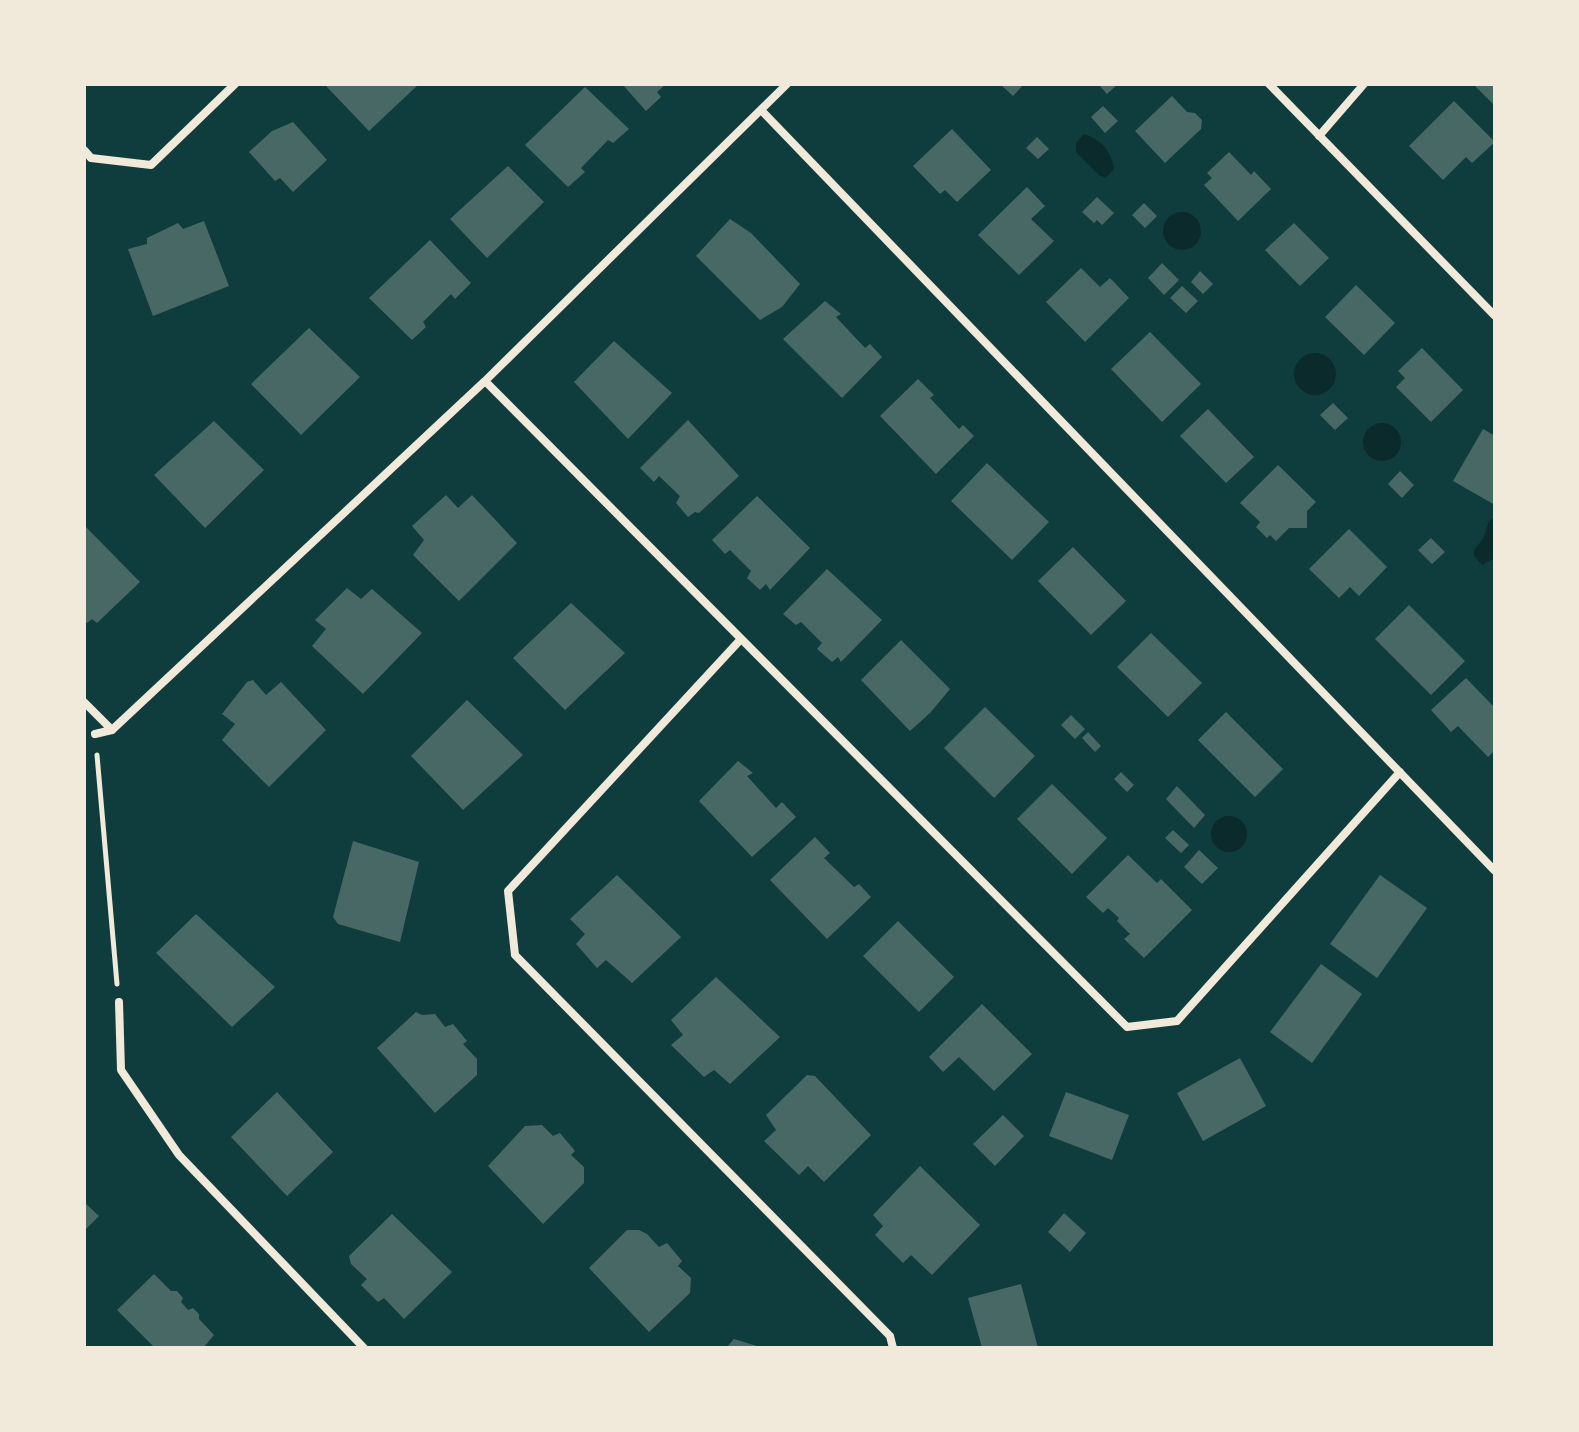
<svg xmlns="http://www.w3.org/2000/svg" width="1579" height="1432" font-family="Jost,sans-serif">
<rect width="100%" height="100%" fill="#0f3d3e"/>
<path fill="#0a2a2b" d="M1084,134c17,5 28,18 30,35l-9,9 -6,-3 -23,-23v-9z
M1163 231a19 19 0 1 1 38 0a19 19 0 1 1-38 0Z
M1294 374a21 21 0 1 1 42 0a21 21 0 1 1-42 0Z
M1363 442a19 19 0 1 1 38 0a19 19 0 1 1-38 0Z
M1495,517v41l-13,7 -8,-9v-6l9,-11 6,-18z
M1211 834a18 18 0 1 1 36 0a18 18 0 1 1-36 0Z"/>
<path fill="#486865" d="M329,84h90l-50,47 -43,-45z
M622,84h44l-9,8 4,5 -15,14z
M1000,84h24l-11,12z
M1098,84h20l-11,10z
M1473,84h22v22z
M585,87l44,42 -16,14 -5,-3 -27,28 4,4 -17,15 -43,-42z
M1172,96l15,16 8,1 7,7 -1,9 -36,34 -30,-32z
M1454,101l41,41 -23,21 -6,-6 -23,23 -34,-34z
M1103,106l15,15 -13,12 -14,-16z
M293,122l34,38 -34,32 -13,-14 -5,3 -26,-29 23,-21z
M952,129l39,41 -34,32 -12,-12 -5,4 -27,-28z
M1037,137l12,12 -11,10 -12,-11z
M1229,152l22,23 3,-4 17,18 -33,32 -34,-36 8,-7 -5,-5z
M508,166l36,36 -57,56 -37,-39z
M1027,187l18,19 -14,13 23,22 -35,34 -41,-40z
M1097,197l17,16 -12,12 -5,-5 -3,3 -12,-11z
M1144,203l13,13 -12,12 -13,-13z
M730,219l21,14 49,51 -18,23 -22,13 -64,-64z
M204,221l25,65 -76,30 -25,-67 19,-5v-6l31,-15 5,6z
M1294,223l35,35 -29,28 -35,-36z
M430,240l41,43 -16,16 -4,-5 -28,28 3,5 -14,13 -43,-42z
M1162,263l17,17 -15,15 -16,-17z
M1081,268l19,19 10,-9 19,20 -44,44 -39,-40z
M1200,271l13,13 -10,10 -12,-12z
M1356,285l39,38 -31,32 -39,-38z
M1182,286l16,15 -12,12 -16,-15z
M825,301l16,13 -5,3 29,31 5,-4 12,13 -40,41 -59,-59z
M309,328l51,49 -59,58 -50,-51z
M1150,332l51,52 -39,38 -51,-53z
M614,341l58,52 -44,46 -54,-57z
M1422,348l41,42 -32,32 -35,-35 9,-9 -7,-7z
M918,379l16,16 -4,3 29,31 4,-4 11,11 -38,38 -56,-58z
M1333,403l15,15 -13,12 -15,-15z
M1208,409l46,48 -28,26 -46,-47z
M688,420l51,56 -40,37 -4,-1 -7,5 -12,-14 4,-7 -21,-20 -5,6 -14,-14z
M214,421l50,49 -59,58 -51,-53z
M1483,429l12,7v69l-42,-24z
M987,463l62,59 -37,38 -61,-59z
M1278,465l38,37 -9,9v17h-18l-13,13 -6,-6 -3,3 -11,-11 4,-5 -20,-19z
M1400,471l14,14 -12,13 -14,-14z
M446,495l12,13 14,-13 45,48 -58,58 -46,-46 11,-15 -12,-14z
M757,496l53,52 -40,42 -4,-6 -6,6 -13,-12 4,-7 -21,-21 -5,4 -13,-14z
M84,525l56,57 -43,41 -5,-4 -5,4 -3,-3z
M1349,529l38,38 -28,29 -9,-9 -11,11 -30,-29z
M1431,538l14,14 -13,12 -14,-14z
M1073,547l53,54 -35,34 -53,-54z
M827,569l55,51 -41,42 -3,-5 -6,5 -15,-13 5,-6 -21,-21 -5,3 -13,-11z
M347,588l14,11 11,-10 50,44 -59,61 -51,-48 14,-17 -11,-9z
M571,603l54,50 -60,57 -52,-52z
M1409,605l56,56 -34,34 -56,-56z
M1151,633l51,50 -34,34 -51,-50z
M901,640l49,49 -20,24 -20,18 -49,-51z
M1466,678l29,30v42l-7,7 -30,-31 -7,6 -20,-22z
M253,680l13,15 15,-13 45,48 -57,57 -47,-47 13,-16 -13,-10 25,-32z
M467,700l56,55 -60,55 -52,-54z
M985,707l50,49 -41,42 -50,-50z
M1226,712l57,57 -28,28 -57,-57z
M1071,715l14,14 -10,10 -14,-14z
M1088,732l13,14 -6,6 -13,-14z
M738,761l15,12 -6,3 29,32 6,-6 14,15 -44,40 -53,-56z
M1121,772l13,13 -7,7 -13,-13z
M1052,784l55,54 -35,36 -55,-55z
M1177,786l28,29 -11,13 -28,-29z
M1173,830l16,15 -8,8 -16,-15z
M815,837l15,16 -6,5 30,29 5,-3 12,13 -44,42 -57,-59z
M353,841l66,21 -19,80 -62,-18 -5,-7z
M1199,850l19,18 -16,16 -18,-17z
M1128,855l29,28 4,-4 31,31 -48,48 -20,-19 6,-5 -13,-13 2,-3 -11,-10 -5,5 -17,-16z
M617,875l64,62 -49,46 -26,-23 -9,8 -21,-24 9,-10 -15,-15z
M1380,875l47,33 -50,70 -47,-34z
M196,914l79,73 -43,40 -76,-74z
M898,921l56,56 -35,35 -56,-56z
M1321,964l41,30 -50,69 -42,-31z
M716,977l64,60 -50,47 -16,-14 -10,7 -33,-32 12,-10 -12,-15z
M982,1004l50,50 -38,37 -35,-34 -16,15 -14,-15z
M416,1012l6,3 13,-1 10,13 8,-3 14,17 -4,3 14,15v16l-42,38 -58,-65z
M1240,1058l26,48 -63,35 -26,-48z
M807,1075l8,1 56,59 -47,47 -16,-16 -9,9 -35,-34 12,-11 -10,-15z
M277,1092l56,60 -46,44 -56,-59z
M1066,1092l63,23 -17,45 -63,-24z
M1003,1115l21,21 -29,30 -22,-22z
M542,1125l11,11 7,-3 15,18 -4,4 13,12v16l-41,41 -55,-58 37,-40z
M920,1166l60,59 -48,50 -21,-20 -8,8 -28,-28 8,-9 -10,-11z
M84,1202l15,14 -15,15z
M1064,1213l22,20 -16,19 -22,-20z
M392,1214l60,58 -48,47 -20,-21 -6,4 -17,-17 6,-6 -16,-15 -2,-8z
M627,1230h12l8,4 12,13 8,-4 15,18 -4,5 13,12 -1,15 -41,39 -60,-64z
M154,1274l17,17h6l6,7 -2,4 7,8 5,-2 6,6v5l15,16 -11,13h-48l-38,-38z
M1021,1284l17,64h-56l-14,-50z
M734,1339l26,8v1h-34z"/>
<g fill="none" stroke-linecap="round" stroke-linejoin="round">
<path stroke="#f1e9da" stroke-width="5" d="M97,755l20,229"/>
<path stroke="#f1e9da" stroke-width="8" d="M1269,84l226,232
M761,110l734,761
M1319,136l45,-52
M84,150l7,8 60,7 84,-81
M485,381l642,646 50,-6 223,-249
M741,639l-233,252 7,64 375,381 3,12
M84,702l28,28
M112,730l373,-349 302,-297
M95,734l17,-4
M119,1002l2,68 58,85 185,193"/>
</g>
<rect width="1579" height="1432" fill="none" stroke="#f1e9da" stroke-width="172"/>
</svg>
